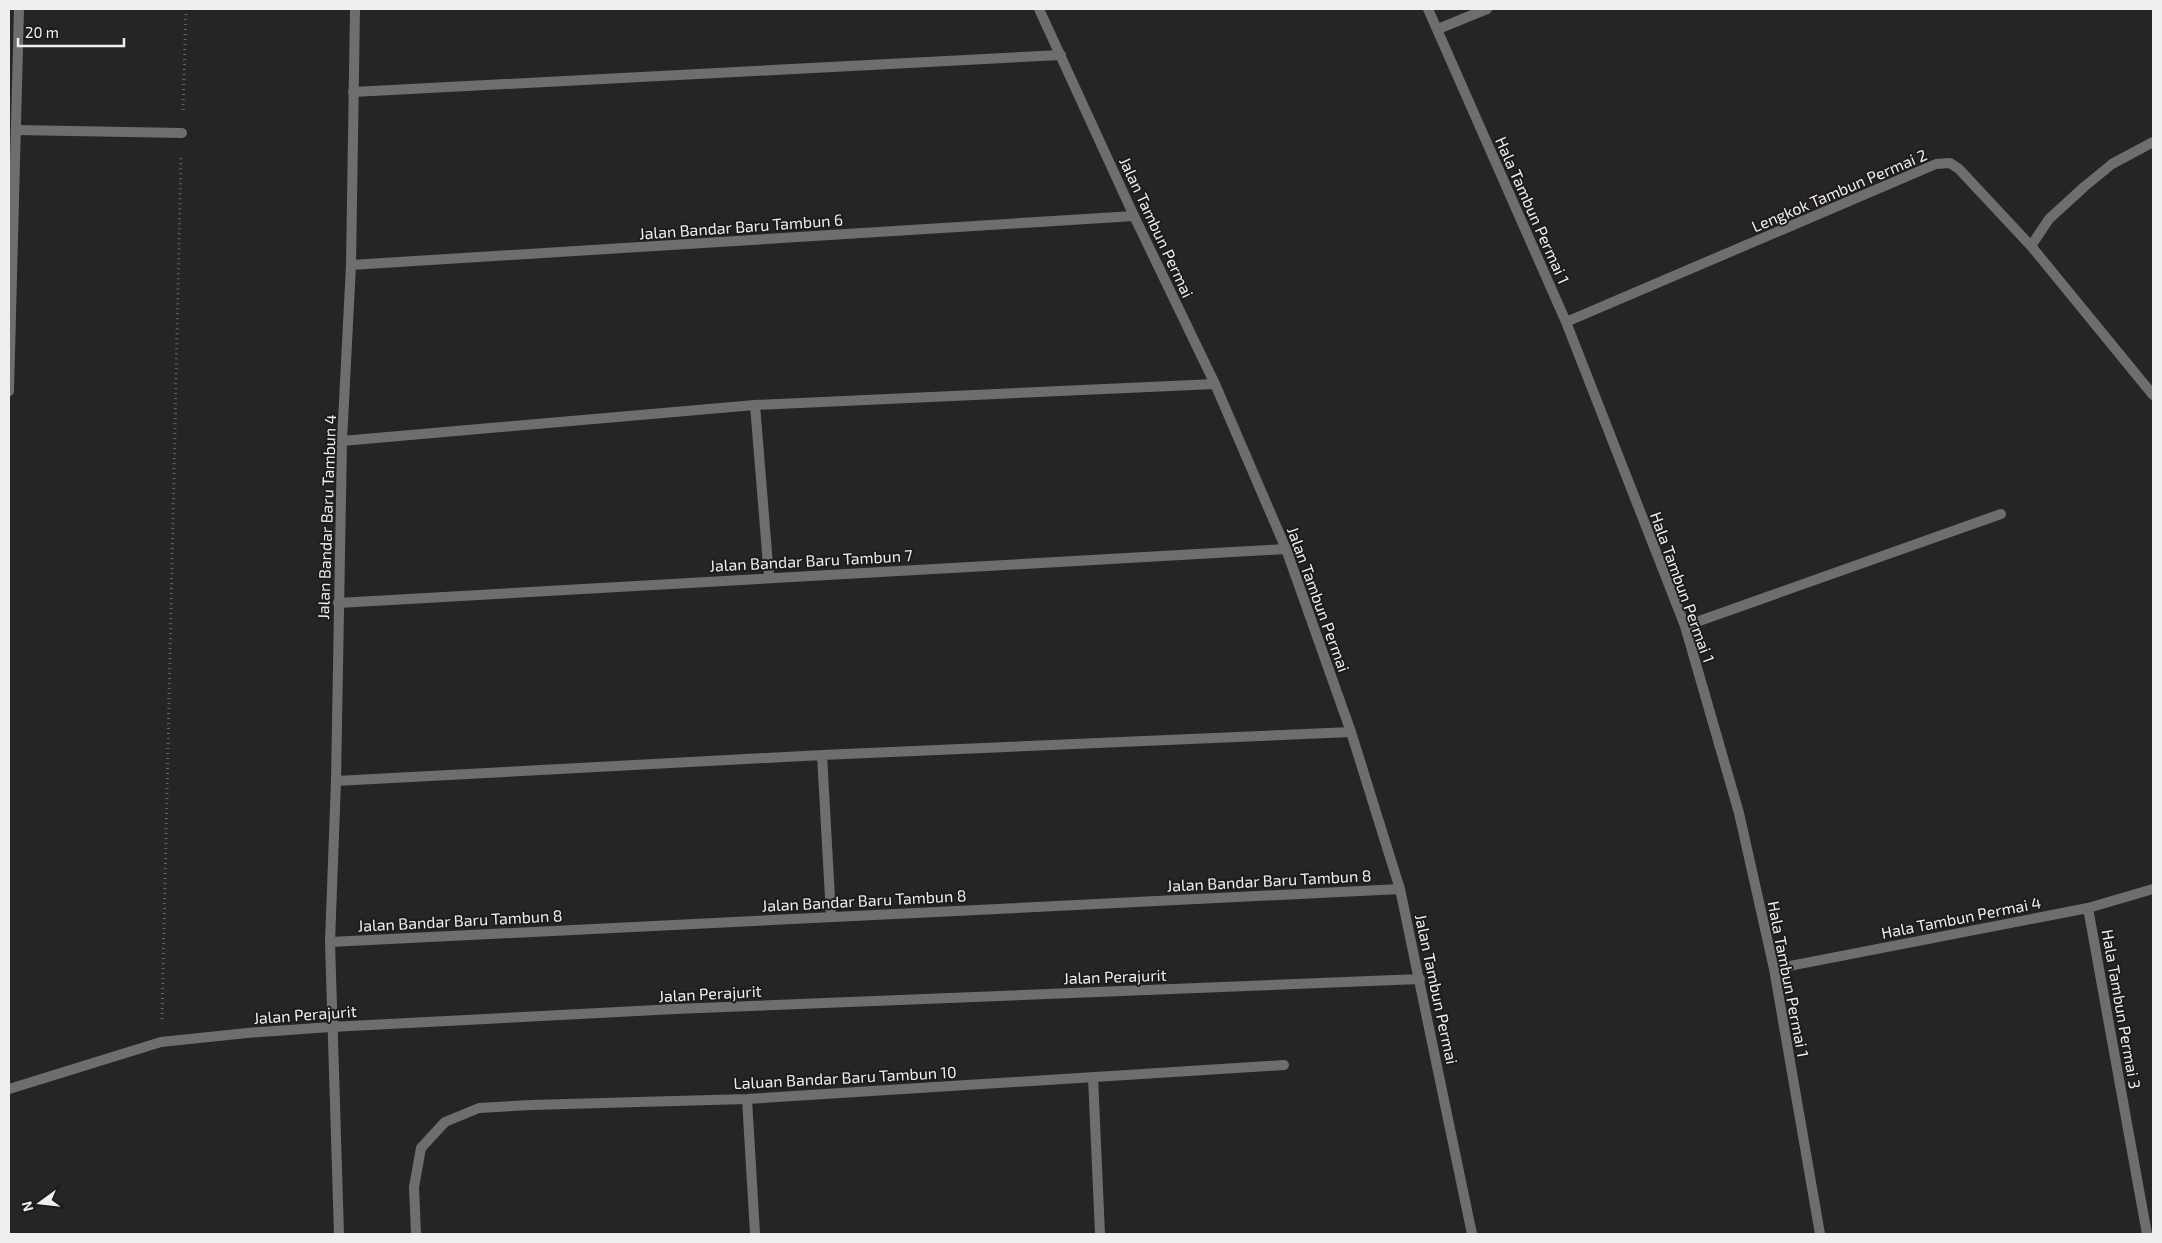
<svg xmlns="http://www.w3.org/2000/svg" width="2162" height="1243" font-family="'Exo 2',sans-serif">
<rect width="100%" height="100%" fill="#272425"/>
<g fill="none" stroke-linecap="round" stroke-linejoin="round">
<path stroke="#676565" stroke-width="3" stroke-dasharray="1 4" stroke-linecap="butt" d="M183,110l3,-101
M162,1019l19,-863"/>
<path stroke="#6f6e6f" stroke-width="10" d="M353,92l708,-37
M16,130l166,3
M755,405l14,172
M342,441l413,-36 460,-21
M822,755l9,161
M336,781l486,-26 529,-23"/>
<path stroke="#6f6e6f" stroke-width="10" d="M1428,9l138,313 119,304 54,187 35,156 46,265
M1438,29l49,-20
M2031,246l18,-27 35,-32 28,-23 41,-22
M351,265l783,-49
M1566,322l370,-158 14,-1 9,6 72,77 122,149
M9,391l10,-382
M338,603l948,-54
M1685,626l316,-112
M2088,908l59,326
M330,942l1070,-53
M1774,969l314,-61 65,-19
M1093,1077l7,157
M747,1099l8,135
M339,1234l-9,-292 6,-161 6,-340 9,-176 4,-256
M416,1234l-2,-47 7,-39 24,-26 34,-14 52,-3 216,-6 537,-34"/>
<path stroke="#6f6e6f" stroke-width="10" d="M1039,9l95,207 81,168 71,165 65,183 49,157 72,345
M9,1089l152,-47 86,-9 84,-6 344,-18 745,-30"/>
</g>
<g text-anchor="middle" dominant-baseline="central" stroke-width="4" stroke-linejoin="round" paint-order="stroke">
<g font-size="16" fill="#f0eeee" stroke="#1e1b1c">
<text transform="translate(1839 190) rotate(-23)">Lengkok Tambun Permai 2</text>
<text transform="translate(1533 210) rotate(66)">Hala Tambun Permai 1</text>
<text transform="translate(741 226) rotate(-4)">Jalan Bandar Baru Tambun 6</text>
<text transform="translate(1157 227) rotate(65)">Jalan Tambun Permai</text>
<text transform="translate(326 517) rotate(-88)">Jalan Bandar Baru Tambun 4</text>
<text transform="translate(811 560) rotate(-3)">Jalan Bandar Baru Tambun 7</text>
<text transform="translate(1683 587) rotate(70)">Hala Tambun Permai 1</text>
<text transform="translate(1319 599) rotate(70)">Jalan Tambun Permai</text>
<text transform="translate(1269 880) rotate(-3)">Jalan Bandar Baru Tambun 8</text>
<text transform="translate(864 900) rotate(-3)">Jalan Bandar Baru Tambun 8</text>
<text transform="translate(1961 917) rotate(-11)">Hala Tambun Permai 4</text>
<text transform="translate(460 920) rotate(-3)">Jalan Bandar Baru Tambun 8</text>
<text transform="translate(1115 976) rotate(-2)">Jalan Perajurit</text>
<text transform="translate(1789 979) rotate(79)">Hala Tambun Permai 1</text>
<text transform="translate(1437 989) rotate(78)">Jalan Tambun Permai</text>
<text transform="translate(710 993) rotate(-3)">Jalan Perajurit</text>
<text transform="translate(2122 1009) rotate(80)">Hala Tambun Permai 3</text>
<text transform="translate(305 1014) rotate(-4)">Jalan Perajurit</text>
<text transform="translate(845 1077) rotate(-3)">Laluan Bandar Baru Tambun 10</text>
</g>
</g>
<rect width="2162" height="1243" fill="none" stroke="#f0eeee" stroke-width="20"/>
<g transform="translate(40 1203) rotate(255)" stroke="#1e1b1c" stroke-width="4" paint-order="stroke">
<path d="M0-4L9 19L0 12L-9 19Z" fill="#f0eeee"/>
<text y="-8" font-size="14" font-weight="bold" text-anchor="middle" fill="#f0eeee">N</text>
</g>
<path d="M18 38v8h106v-8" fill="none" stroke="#f0eeee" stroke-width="2.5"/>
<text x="25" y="38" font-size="15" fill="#f0eeee" stroke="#1e1b1c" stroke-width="4" paint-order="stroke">20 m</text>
</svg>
